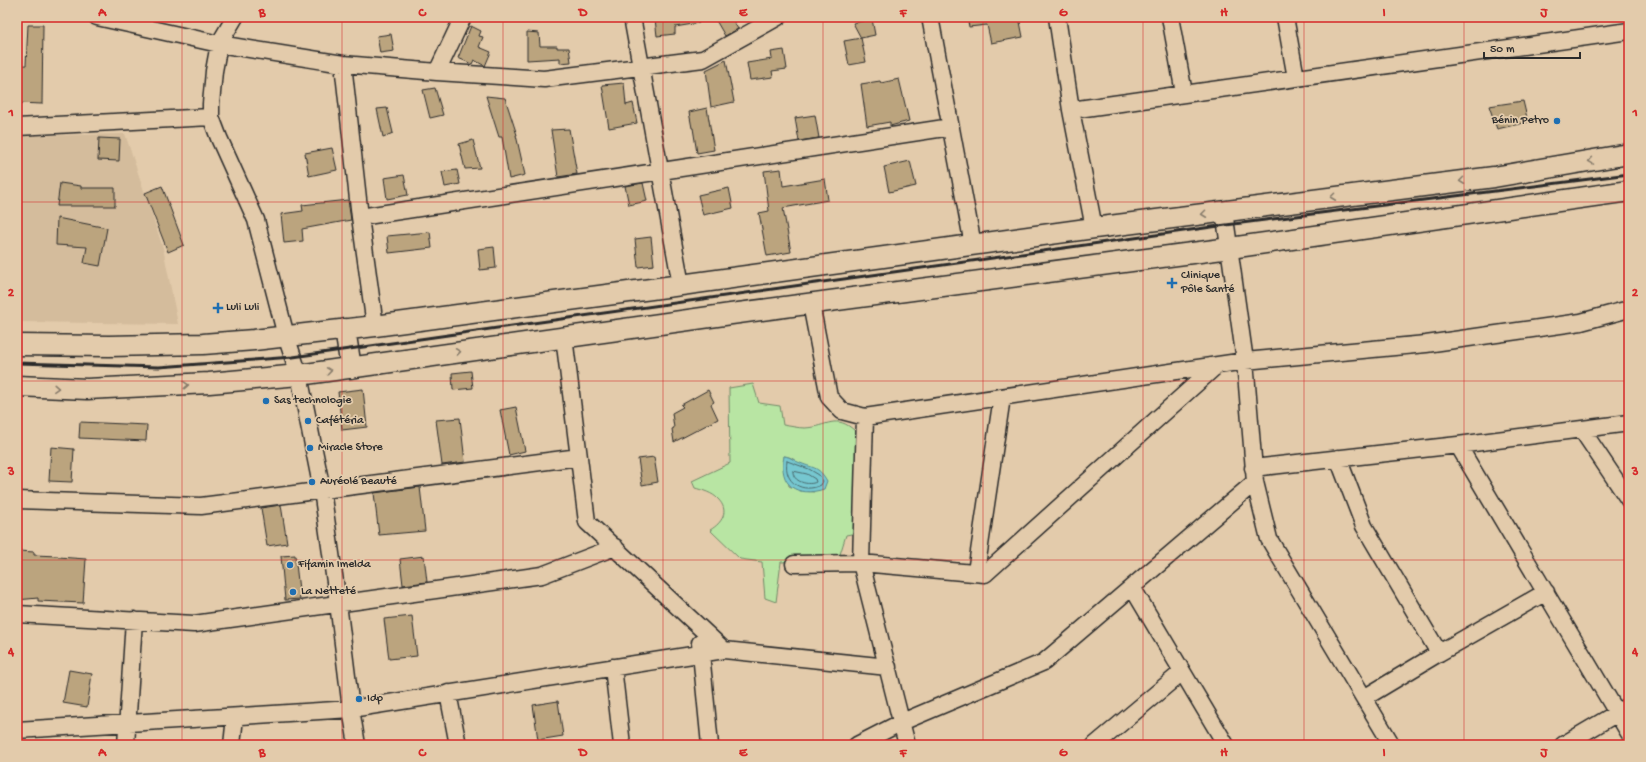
<svg xmlns="http://www.w3.org/2000/svg" width="1646" height="762" font-family="'Gochi Hand',sans-serif">
<rect width="100%" height="100%" fill="#e3cbab"/>
<filter id="ink" filterUnits="userSpaceOnUse"><feTurbulence type="fractalNoise" baseFrequency=".025" numOctaves="2"/><feDisplacementMap in="SourceGraphic" scale="8" xChannelSelector="R" yChannelSelector="G"/><feConvolveMatrix kernelMatrix="1 2 1 2 8 2 1 2 1" color-interpolation-filters="sRGB"/></filter>
<g filter="url(#ink)">
<path fill="#d4bc9c" d="M125,134l38,114 15,76 -161,-2v-186z"/>
<path fill="#b8e5a3" stroke="#728867" fill-rule="evenodd" d="M753,384l6,19 21,3 3,19c7,1 15,3 22,3 22,-1 31,-15 50,3l4,61 -2,41 -11,2 -8,26 -57,1 -5,40 -11,-4 -3,-36 -22,-3 -30,-29c12,-7 20,-19 8,-31 -5,-6 -16,-9 -23,-11l-3,-7 38,-18 -1,-75zM784,456c17,1 23,23 30,36l-13,-1 -12,-5z"/>
<path fill="#76c7d0" stroke="#58898e" d="M784,456c7,1 9,4 14,6 15,7 20,3 29,19l-3,8c-27,9 -46,-4 -40,-33z"/>
<g fill="none" stroke-linecap="round" stroke-linejoin="round">
<path stroke="#49696d" stroke-width="1" d="M787,461l22,8 10,6 4,6 -2,4c-18,9 -38,-2 -34,-24z
M793,471l14,3 8,5 1,3c-7,4 -24,0 -23,-11z"/>
</g>
<path fill="#bba47e" stroke="#2b2b2b" d="M673,17h26v6l-24,4v7l-18,2 -2,-17z
M714,17h17l7,12 -13,7z
M967,17h52l4,20 -32,6 -4,-18 -18,2z
M872,19l3,16 -14,3 -8,-15z
M28,25h15l-1,79 -25,-1v-37l9,-1z
M471,26l10,5 -2,5 4,1 -4,10 12,5 -6,14 -11,-6 -2,4 -14,-6z
M527,32l12,1 1,13h17v2h12l2,14 -11,1v-5l-33,2z
M391,34l3,17 -14,2 -3,-17z
M861,38l5,24 -17,3 -5,-24z
M784,50l3,19 -15,2 1,6 -23,3 -3,-17 25,-4 -1,-7z
M726,60l8,42 -23,5 -5,-37z
M899,79l10,42 -19,5v-4l-23,4 -6,-42 19,-3 1,2z
M624,83l2,22 7,-2 4,20 -28,5 -7,-43z
M435,88l8,27 -13,3 -7,-28z
M486,96l19,2 12,37h-1l9,40 -16,4 -7,-42h-3z
M1523,101l5,21 -31,7 -8,-23z
M387,108l6,25 -10,4 -6,-28z
M707,108l7,42 -17,3 -4,-25h-1l-3,-16z
M815,115l4,23 -20,3 -4,-23z
M569,129l8,45 -19,3 -7,-47z
M99,138l21,1 -1,22 -21,-1z
M473,140l7,28 -15,1 -6,-25z
M332,148l5,22 -28,6 -4,-23z
M910,161l6,25 -27,6 -5,-25z
M781,169l2,17 42,-7 3,21 -45,8 8,44 -24,4 -8,-43 10,-2 -5,-40z
M457,170l3,14 -15,3 -3,-15z
M404,175l4,20 -21,4 -3,-21z
M60,183l21,3v2h34v18h-58z
M643,183l4,18 -18,4 -4,-19z
M162,186l22,59 -16,7 -23,-59z
M729,188l4,20 -30,7 -5,-20z
M348,200l3,20 -49,9 1,12 -19,2 -3,-29 22,-3 -1,-6z
M57,218l50,10 -7,38 -16,-3 3,-16 -31,-2z
M430,232l2,16 -43,5 -2,-17z
M651,237l3,28 -16,2 -3,-28z
M494,247l2,21 -16,2 -2,-21z
M471,371l2,17 -20,2 -1,-17z
M363,389l4,38 -25,3 -4,-38z
M708,390l6,12 -3,2 7,15 -44,23 -2,-13 2,-1 -2,-15 11,-6 -2,-2z
M516,407l9,44 -16,4 -9,-45z
M460,418l5,44 -23,3 -6,-45z
M80,422l67,3 -1,16 -67,-3z
M51,447l23,2 -2,33 -23,-1z
M654,457l4,25 -16,3 -4,-26z
M420,487l5,44 -46,4 -5,-42z
M281,505l6,38 -20,3 -6,-38z
M19,551l15,1v3l24,1v1l28,2 -3,44 -45,-2v-3l-21,2v-26z
M295,555l5,44 -15,1 -4,-44z
M424,556l3,26 -24,3 -3,-26z
M412,616l5,40 -28,3 -5,-40z
M69,670l23,4 -5,33 -24,-4z
M558,701l5,35 -25,4 -5,-35z"/>
<g fill="none" stroke-linecap="round" stroke-linejoin="round">
<g stroke="#2b2b2b" stroke-width="19">
<path id="minor" d="M97,17l122,27 124,20 94,8 107,7 159,-20 75,-42
M235,17l-16,27 -5,27 -3,33v13l8,21 37,82 30,116 13,39 23,115 16,113 13,106 6,36
M632,17l49,268
M930,17l43,228
M1057,17l14,93 23,118
M1170,17l14,76
M1285,17l11,61
M343,64l17,153 15,109
M437,72l26,-55
M1071,110l558,-79
M17,127l194,-10
M1224,211l21,150 10,121 14,57 123,206
M360,217l591,-90
M811,304l18,93 13,14 23,6 380,-56 181,-17 155,-22 48,-13
M564,337l23,185 137,128
M865,417l-4,146 46,182
M1582,430l47,70
M1458,445l171,288
M1338,458l26,68 75,127
M1253,468l205,-23 171,-22
M17,500l184,6 378,-49
M794,564l67,-1 124,11 232,-209
M976,572l26,-175
M1132,587l94,158
M17,614l177,10 348,-49 73,-28
M700,643l10,102
M613,667l9,78
M448,693l10,52
M1364,698l75,-45 107,-61
M17,730l334,-21 373,-59 164,17
M126,745l8,-125
M232,745l3,-28
M857,745l45,-23 142,-60 211,-180
M1095,745l87,-73
M1563,745l66,-39"/>
</g>
<g stroke="#2b2b2b" stroke-width="23">
<path id="major" d="M345,329l6,39
M17,345l92,1 94,-2 51,-4 121,-14 306,-41 413,-57 400,-51 135,-23
M17,386l70,3 122,-6 90,-8 432,-61 499,-66 399,-57"/>
</g>
<use href="#minor" stroke="#e3cbab" stroke-width="16"/>
<use href="#major" stroke="#e3cbab" stroke-width="20"/>
<path stroke="#2b2b2b" stroke-width="3" d="M17,363l142,4 134,-10 933,-132 403,-51"/>
</g>
<defs><path id="oneway-chevron" d="M-2-3.5L2.5 0L-2 3.5" fill="none" stroke-width="1.6" stroke-linecap="round" stroke-linejoin="round"/></defs>
<g stroke="#877b6b">
<use href="#oneway-chevron" transform="translate(1591 161) rotate(171)"/>
<use href="#oneway-chevron" transform="translate(1462 181) rotate(173)"/>
<use href="#oneway-chevron" transform="translate(1333 197) rotate(173)"/>
<use href="#oneway-chevron" transform="translate(1204 214) rotate(173)"/>
<use href="#oneway-chevron" transform="translate(458 352) rotate(-8)"/>
<use href="#oneway-chevron" transform="translate(329 371) rotate(-8)"/>
<use href="#oneway-chevron" transform="translate(186 385) rotate(-3)"/>
<use href="#oneway-chevron" transform="translate(56 388) rotate(3)"/>
</g>
</g>
<path fill="none" stroke="#d62828" stroke-width="1" stroke-opacity="0.55" d="M182,17v728M342,17v728M503,17v728M663,17v728M823,17v728M983,17v728M1143,17v728M1304,17v728M1464,17v728M17,202h1612M17,381h1612M17,560h1612"/>
<g fill="#1f6fb2" stroke="#e3cbab" stroke-width="1.5">
<circle cx="1557" cy="121" r="4"/>
<path d="M1170 277h4v4h4v4h-4v4h-4v-4h-4v-4h4z"/>
<path d="M216 302h4v4h4v4h-4v4h-4v-4h-4v-4h4z"/>
<circle cx="266" cy="401" r="4"/>
<circle cx="308" cy="421" r="4"/>
<circle cx="310" cy="448" r="4"/>
<circle cx="312" cy="482" r="4"/>
<circle cx="290" cy="565" r="4"/>
<circle cx="293" cy="592" r="4"/>
<circle cx="359" cy="699" r="4"/>
</g>
<g text-anchor="middle" dominant-baseline="central" stroke-width="3.5" stroke-linejoin="round" paint-order="stroke">
<g font-size="12" fill="#2b2b2b" stroke="#e3cbab" text-anchor="start">
<text x="1549" y="121" text-anchor="end">Bénin Petro</text>
<text x="1181" y="276">Clinique<tspan x="1181" dy="14">Pôle Santé</tspan></text>
<text x="226" y="308">Luli Luli</text>
<text x="274" y="401">Sas technologie</text>
<text x="316" y="421">Cafétéria</text>
<text x="318" y="448">Miracle Store</text>
<text x="320" y="482">Auréolé Beauté</text>
<text x="298" y="565">Fifamin Imelda</text>
<text x="301" y="592">La Netteté</text>
<text x="367" y="699">Idp</text>
</g>
</g>
<rect width="1646" height="762" fill="none" stroke="#e3cbab" stroke-width="44"/>
<path d="M1484 52v6h96v-6" fill="none" stroke="#2b2b2b" stroke-width="2"/>
<text x="1490" y="52" font-size="12" fill="#2b2b2b" stroke="#e3cbab" stroke-width="3" paint-order="stroke">50 m</text>
<rect x="22" y="22" width="1602" height="718" fill="none" stroke="#d62828" stroke-width="1.5"/>
<g font-size="13" text-anchor="middle" font-weight="bold" fill="#d62828">
<text x="102" y="16">A</text>
<text x="262" y="16">B</text>
<text x="422" y="16">C</text>
<text x="583" y="16">D</text>
<text x="743" y="16">E</text>
<text x="903" y="16">F</text>
<text x="1063" y="16">G</text>
<text x="1224" y="16">H</text>
<text x="1384" y="16">I</text>
<text x="1544" y="16">J</text>
<text x="11" y="116">1</text>
<text x="1635" y="116">1</text>
<text x="11" y="296">2</text>
<text x="1635" y="296">2</text>
<text x="11" y="475">3</text>
<text x="1635" y="475">3</text>
<text x="11" y="655">4</text>
<text x="1635" y="655">4</text>
<text x="102" y="756">A</text>
<text x="262" y="756">B</text>
<text x="422" y="756">C</text>
<text x="583" y="756">D</text>
<text x="743" y="756">E</text>
<text x="903" y="756">F</text>
<text x="1063" y="756">G</text>
<text x="1224" y="756">H</text>
<text x="1384" y="756">I</text>
<text x="1544" y="756">J</text>
</g>
</svg>
